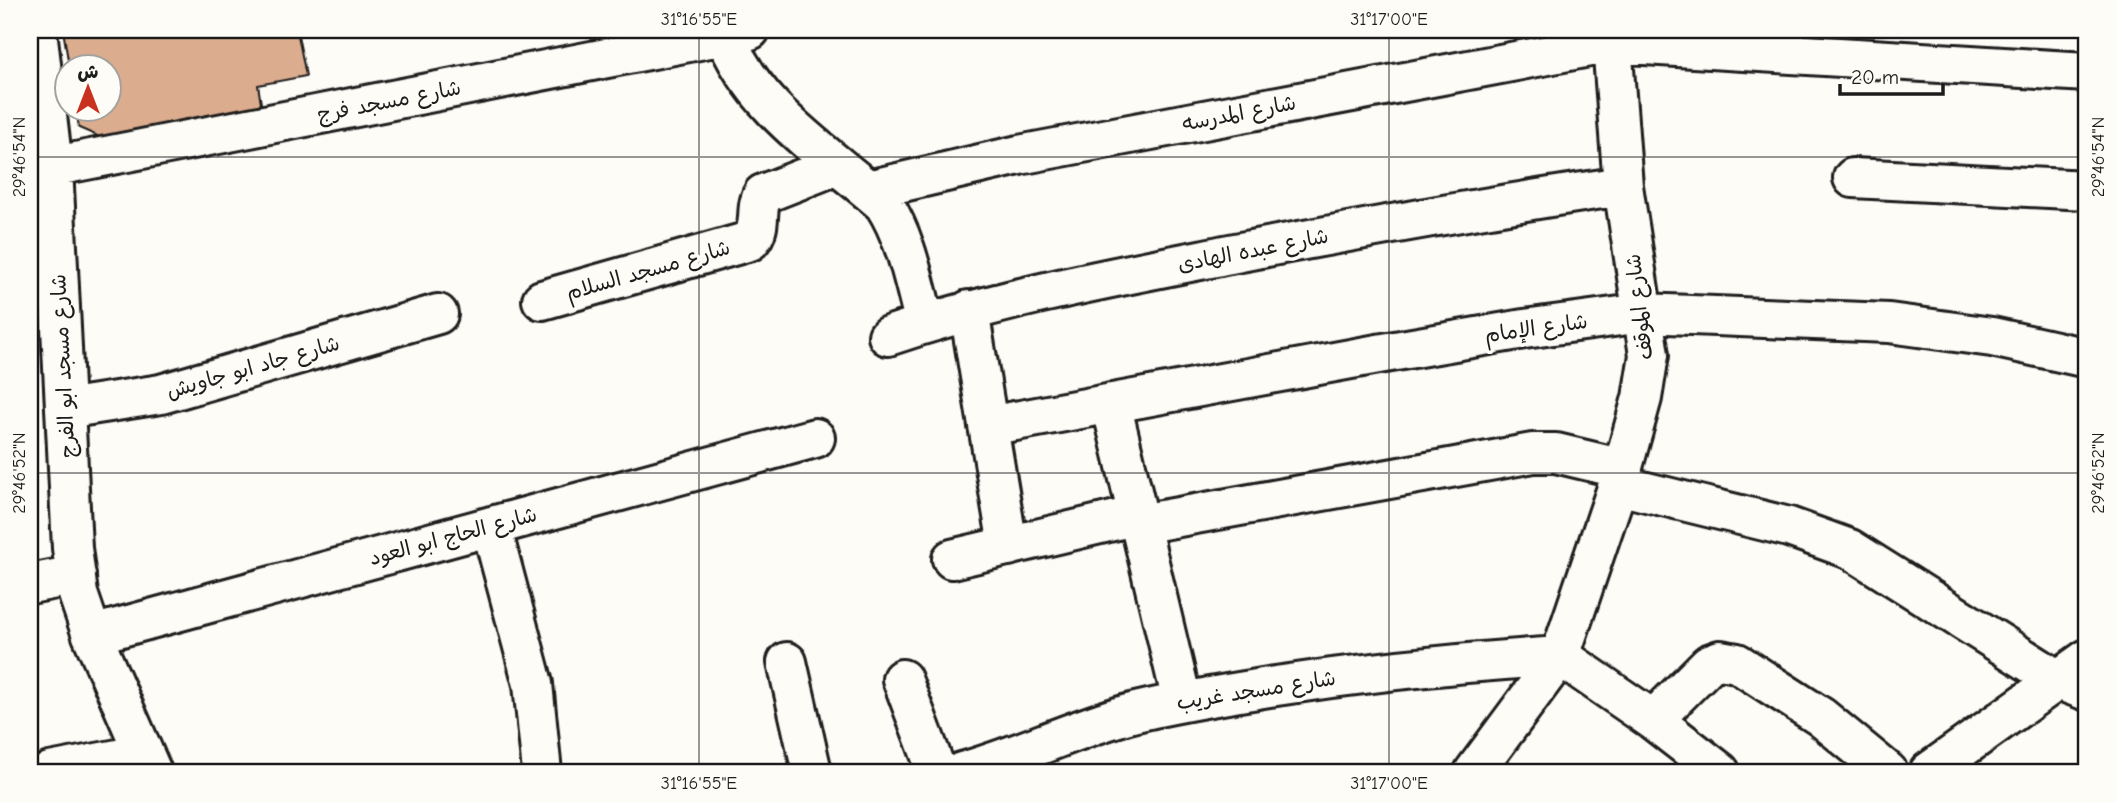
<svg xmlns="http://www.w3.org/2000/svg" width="2117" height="802" font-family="'Comic Neue','Playpen Sans Arabic',sans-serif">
<rect width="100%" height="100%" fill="#fdfcf7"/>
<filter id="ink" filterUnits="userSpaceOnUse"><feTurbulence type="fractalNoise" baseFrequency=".0143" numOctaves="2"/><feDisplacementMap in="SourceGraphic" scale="14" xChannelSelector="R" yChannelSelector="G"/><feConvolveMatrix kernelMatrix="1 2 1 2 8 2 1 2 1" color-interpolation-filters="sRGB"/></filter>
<g filter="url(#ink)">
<path fill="#dbac8d" stroke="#1c1c1c" stroke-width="2" d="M63,30h234l9,46 -48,9 5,31 -147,28 -37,-16 -3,-20h32v-42h-39z"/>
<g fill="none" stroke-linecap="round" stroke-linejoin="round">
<g stroke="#1c1c1c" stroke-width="44">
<path id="minor" d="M37,30l16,137 19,381 6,46 14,41 60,137
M723,30c29,79 101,121 161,174 23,36 30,79 41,119
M30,171l720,-141
M1853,178l234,12
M868,190l151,-35 592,-112 476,29
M542,300l208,-59c13,-14 4,-32 13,-47l74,-29
M969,310l39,236
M888,336c112,-38 226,-59 342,-82 131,-25 261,-49 393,-68
M1111,403l71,298
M65,409l96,-15 277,-80
M988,426l390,-72 146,-25 119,-16 246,10 103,14 95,21
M1618,485l171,42 61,22 208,131 29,11
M1140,524l393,-71h23l67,16
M491,526l42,158 9,88
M952,559l186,-44
M30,584l46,-9
M92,635l723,-197
M1560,656l93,64 67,52
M787,662l25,110
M902,679l35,93
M1653,720l56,-56 11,-4 17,3 84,54 67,55
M50,772l94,-18
M962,772c57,-16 109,-42 166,-58 46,-12 94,-19 141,-27 97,-15 193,-25 291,-31
M1474,772l86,-116 58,-171 24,-87 7,-43 -26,-169 -12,-156
M1929,772l158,-113"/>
</g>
<use href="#minor" stroke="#fdfcf7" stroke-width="38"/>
</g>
</g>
<path fill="none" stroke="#1c1c1c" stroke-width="2" stroke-opacity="0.45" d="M699,30v742M1389,30v742M2078,30v742M30,157h2057M30,473h2057"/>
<g text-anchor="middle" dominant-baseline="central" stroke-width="7" stroke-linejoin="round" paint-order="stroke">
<g font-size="21" fill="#1c1c1c" stroke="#fdfcf7">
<text transform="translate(389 101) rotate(-11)">شارع مسجد فرج</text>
<text transform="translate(1239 113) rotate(-11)">شارع المدرسه</text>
<text transform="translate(1253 250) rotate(-11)">شارع عبده الهادى</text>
<text transform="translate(648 270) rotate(-16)">شارع مسجد السلام</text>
<text transform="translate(1639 307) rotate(-97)">شارع الموقف</text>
<text transform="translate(1536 328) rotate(-8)">شارع الإمام</text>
<text transform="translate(63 366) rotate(-93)">شارع مسجد ابو الفرج</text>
<text transform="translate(253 367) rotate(-16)">شارع جاد ابو جاويش</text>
<text transform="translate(453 536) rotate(-15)">شارع الحاج ابو العود</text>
<text transform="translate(1256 690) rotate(-9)">شارع مسجد غريب</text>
</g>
</g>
<rect width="2117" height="802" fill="none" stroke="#fdfcf7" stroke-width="77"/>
<g transform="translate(88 88)"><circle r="33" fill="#fdfcf7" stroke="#a3a29f" stroke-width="2"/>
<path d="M0-5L12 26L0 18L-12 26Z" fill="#c8321e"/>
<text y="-10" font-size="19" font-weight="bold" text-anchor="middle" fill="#1c1c1c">ش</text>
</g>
<path d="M1840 84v10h103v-10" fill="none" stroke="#1c1c1c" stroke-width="3.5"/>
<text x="1851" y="84" font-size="21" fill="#1c1c1c" stroke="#fdfcf7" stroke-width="5" paint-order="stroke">20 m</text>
<rect x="38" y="38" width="2040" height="726" fill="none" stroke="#1c1c1c" stroke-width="2.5"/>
<g font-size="18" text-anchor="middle" fill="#1c1c1c">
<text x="699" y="25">31°16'55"E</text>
<text x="1389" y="25">31°17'00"E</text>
<text transform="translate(19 157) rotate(-90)" y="6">29°46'54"N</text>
<text transform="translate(2098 157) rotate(-90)" y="6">29°46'54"N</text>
<text transform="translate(19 473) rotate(-90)" y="6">29°46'52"N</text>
<text transform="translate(2098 473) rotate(-90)" y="6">29°46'52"N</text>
<text x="699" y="789">31°16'55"E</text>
<text x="1389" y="789">31°17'00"E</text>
</g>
</svg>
